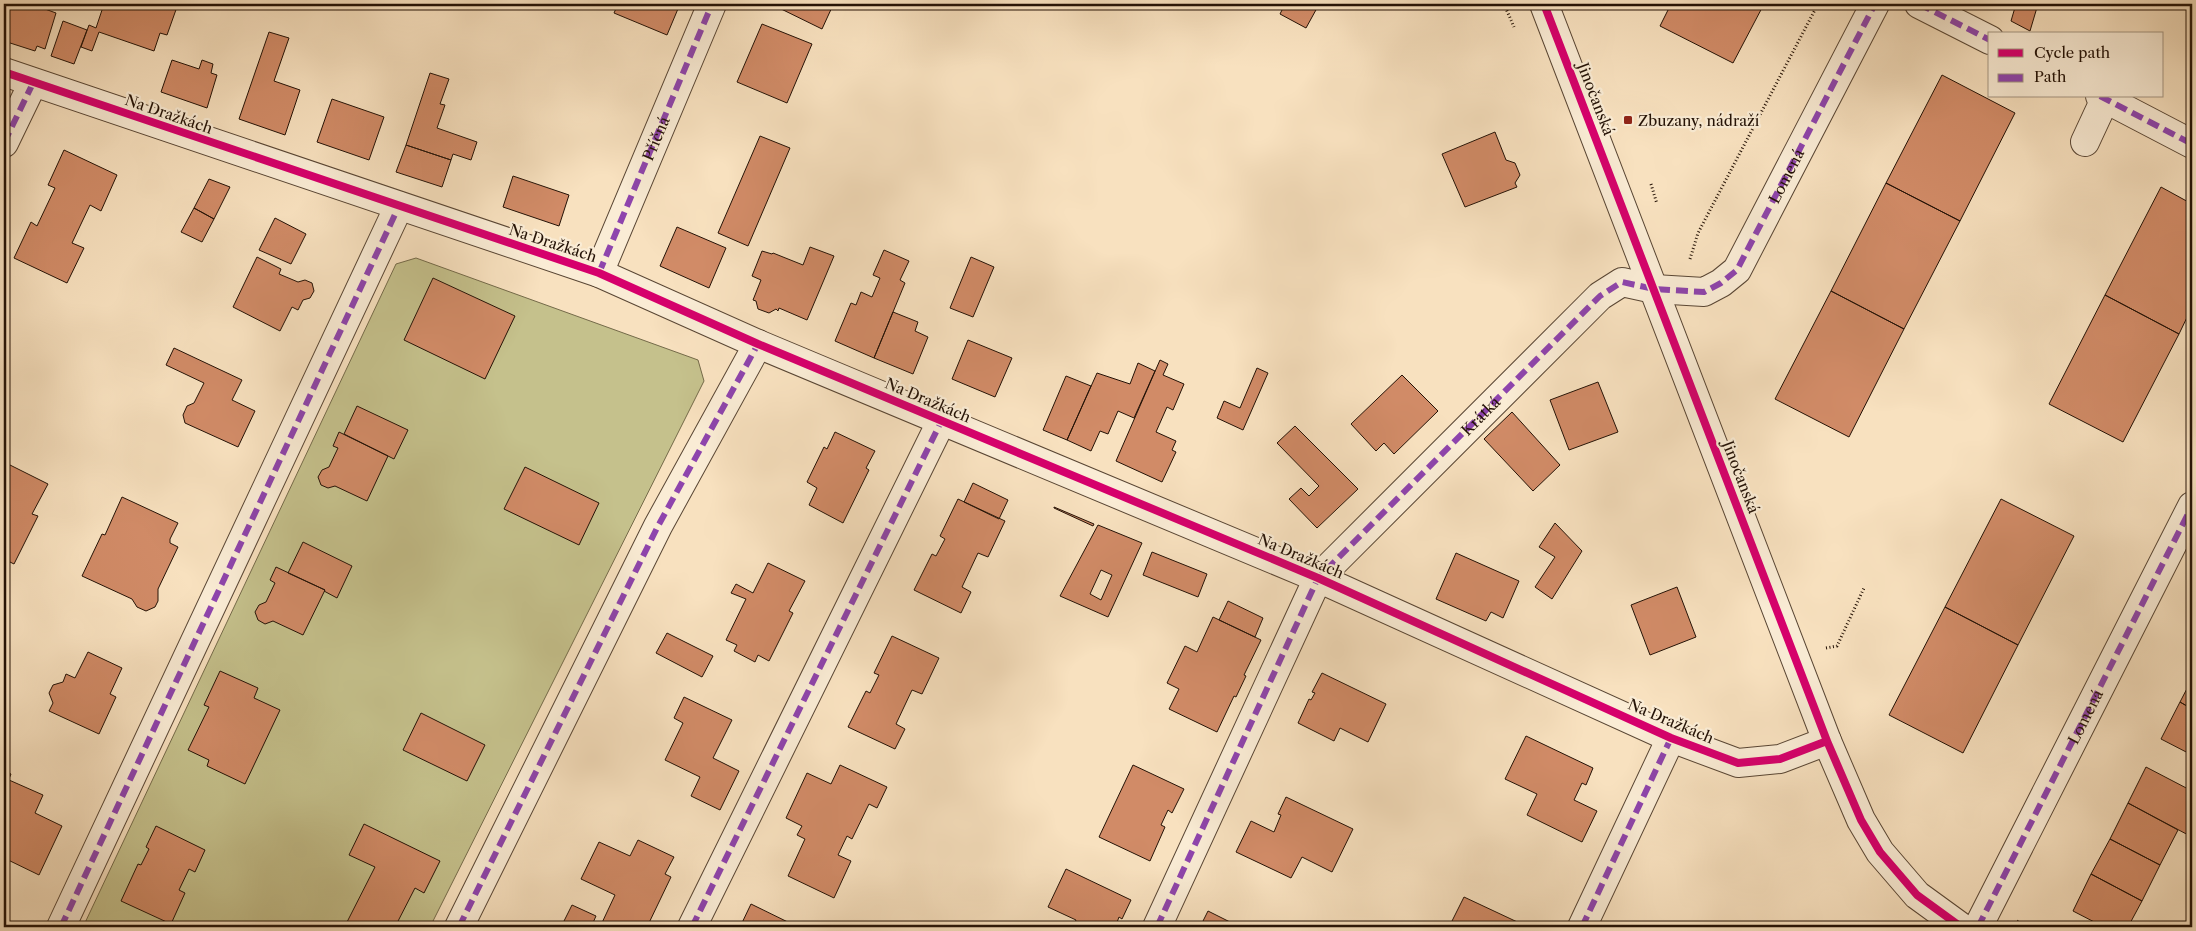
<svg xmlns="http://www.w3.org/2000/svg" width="2196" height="931" font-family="'Libre Caslon Text',serif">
<rect width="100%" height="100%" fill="#f8e1bf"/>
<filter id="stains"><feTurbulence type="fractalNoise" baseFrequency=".004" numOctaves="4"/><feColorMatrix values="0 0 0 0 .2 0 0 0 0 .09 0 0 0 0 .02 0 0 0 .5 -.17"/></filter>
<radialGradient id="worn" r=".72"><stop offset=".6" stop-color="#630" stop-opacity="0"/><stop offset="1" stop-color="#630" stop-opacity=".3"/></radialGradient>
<path fill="#c5c18c" stroke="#746a49" d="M416,258l282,102 6,21 -274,546h-347l313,-663z"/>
<path fill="#d18b67" stroke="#241206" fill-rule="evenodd" d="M4,4h42l-1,5 11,4 -11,36 -8,-3 -2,5 -28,-9 1,-5 -4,-1z
M104,4h74l-11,31 -7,-2 -6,18 -55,-19 -7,19 -11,-4 8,-22 7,3z
M618,4h62l-13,31 -53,-22z
M771,4h58l4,1 -11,24z
M1285,4h24l8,4 -11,20 -26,-14z
M1671,4h93l-31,59 -73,-37z
M2016,4h22l-8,27 -19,-10z
M63,21l24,9 -13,34 -23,-8z
M762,24l50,20 -25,59 -50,-21z
M269,32l20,6 -15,43 26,9 -15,45 -46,-16z
M172,60l27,9 3,-9 11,4 -2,9 6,2 -10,33 -46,-16z
M430,73l19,6 -9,25 5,1 -8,23 40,14 -6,18 -18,-6 -2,6 -45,-15z
M1942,75l73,38 -55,108 -74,-38z
M332,99l52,18 -15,43 -52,-18z
M1495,132l11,28 9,3 5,12 -5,8 2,4 -52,20 -23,-53z
M760,136l30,12 -42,98 -30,-13z
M406,145l45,15 -9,27 -46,-15z
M64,150l53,25 -16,36 -11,-6 -18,38 12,5 -17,35 -53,-25 17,-36 6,4 18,-38 -7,-3z
M513,176l56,19 -10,31 -56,-19z
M209,179l21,8 -16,32 -20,-11z
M1886,183l74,38 -56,108 -73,-38z
M2161,187l31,17v103l-13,27 -74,-39z
M194,208l20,11 -12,23 -21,-10z
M275,218l31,16 -15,30 -32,-14z
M677,227l49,21 -17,40 -49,-22z
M810,247l24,9 -27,64 -28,-12 -1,3 -2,-2 -7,4 -11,-4 -2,-8 -3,-1 8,-20 -9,-4 10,-25 10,3 1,-1 30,12z
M884,250l25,11 -9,19 5,3 -31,75 -39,-17 16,-38 5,2 5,-13 11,5 8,-19 -7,-3z
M257,257l24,12 -2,5 19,8 7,-2 7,3 2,8 -4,7 -7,2 -5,10 -6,-3 -12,24 -47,-24z
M971,257l23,10 -21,50 -23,-9z
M433,278l82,38 -30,63 -81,-39z
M1831,291l73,38 -55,108 -74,-38z
M2105,295l74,39 -56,108 -74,-38z
M893,312l25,10 -3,9 13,6 -15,37 -39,-16z
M968,340l44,18 -17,39 -43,-18z
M174,348l68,32 -10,20 23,11 -17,36 -53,-24 -2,-8 4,-9 7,-3 10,-20 -38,-18z
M1160,360l8,4 -5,11 21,9 -11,26 -6,-3 -11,25 20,9 -4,9 4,2 -14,30 -46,-21z
M1138,363l17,8 -21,47 -16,-7 -10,23 -8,-3 -9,20 -24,-11 30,-67 33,11z
M1257,368l11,5 -25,57 -26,-12 7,-17 16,7z
M1402,375l36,36 -44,43 -10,-11 -8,8 -25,-27z
M1066,376l25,10 -24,54 -24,-10z
M1598,382l20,50 -49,18 -19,-50z
M357,406l51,24 -14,29 -50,-25z
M1512,412l48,53 -27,26 -49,-52z
M1295,426l63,63 -41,39 -28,-29 12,-11 8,8 10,-10 -42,-43z
M339,432l49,24 -21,45 -32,-15 -7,2 -7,-3 -3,-8 4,-7 7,-3 9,-19 -5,-2z
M835,432l40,19 -9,17 3,2 -26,53 -34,-18 8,-17 -10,-6 17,-35 3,2z
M10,465l38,19 -16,30 6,2 -24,48 -10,-5v-81z
M525,467l74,36 -20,42 -75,-36z
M973,483l35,17 -9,19 -35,-17z
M122,497l56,26 -8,16v4l8,4 -20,42v12l-3,6 -9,4 -9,-4 -5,-8 -50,-23 20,-42 3,1z
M958,499l47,22 -17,36 -10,-4 -16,34 9,5 -10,21 -47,-23 18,-36 4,2 9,-17 -5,-3z
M2001,499l73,37 -56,109 -73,-38z
M1054,507l40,17 -1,2 -39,-18z
M1555,523l27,28 -30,48 -17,-12 20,-30 -16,-10z
M1098,525l44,18 -34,74 -48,-21zM1101,570l11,5 -11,25 -11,-6z
M303,542l49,24 -15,32 -13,-7 1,-1 -37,-17z
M1152,552l55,22 -9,23 -55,-22z
M1456,553l63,28 -16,37 -12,-6 -5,9 -50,-22z
M768,563l37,18 -16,30 4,2 -24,48 -11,-6 -3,7 -21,-11 3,-6 -11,-5 20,-41 -15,-6 5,-9 17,9z
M276,567l49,23 -22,45 -30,-14 -8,3 -7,-4 -3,-8 4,-7 7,-3 9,-19 -5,-3z
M1677,587l19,50 -46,18 -19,-50z
M1228,601l35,17 -8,19 -36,-17z
M1945,607l73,38 -55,108 -74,-38z
M1213,617l48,23 -17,35 2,1 -10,21 -2,-1 -17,36 -48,-23 10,-20 -12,-6 18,-37 12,6z
M667,633l46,23 -11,21 -46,-24z
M892,636l47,22 -17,36 -10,-4 -16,34 9,5 -10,20 -47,-22 18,-36 4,2 9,-18 -5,-2z
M88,652l34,16 -12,26 6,3 -17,37 -50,-23 4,-8 -4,-10 4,-8 10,-3 3,-8 9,4z
M220,671l38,17 -4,10 26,12 -35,74 -38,-18 2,-6 -21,-10 21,-43 -5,-2z
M1322,673l64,31 -18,38 -28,-14 -6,13 -36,-18 11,-24 2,1 4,-7 -3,-1z
M2192,679v30l-12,-7z
M684,697l48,23 -19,38 26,13 -19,39 -29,-14 9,-19 -35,-17 18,-37 -9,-5z
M2180,702l12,7v46l-31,-16z
M421,713l64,32 -18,36 -64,-31z
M1526,736l67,32 -7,17 -4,-2 -8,17 23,11 -15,31 -55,-27 10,-21 -32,-15z
M840,765l47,22 -10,21 -8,-4 -17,35 -5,-3 -9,19 13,6 -17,37 -46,-22 17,-37 -8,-4 5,-9 -16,-8 21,-45 24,11z
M1133,765l51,24 -12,24 -4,-3 -7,15 4,2 -15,34 -51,-24z
M2146,767l46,24v46l-64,-34z
M4,771l7,3 -7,17z
M9,780l34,15 -8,18 27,13 -23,49 -35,-17v-67z
M1286,797l67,32 -21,43 -30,-15 -11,21 -55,-26 15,-31 23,11 7,-17 -3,-1z
M2128,803l50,27 -18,35 -50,-26z
M364,824l76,37 -16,32 -9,-5 -20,39h-43l-6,-3 29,-57 -26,-12z
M156,826l49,24 -10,22 -6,-3 -10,21 6,3 -14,31 -50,-23 17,-37 3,1 8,-16 -3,-2z
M2110,839l50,26 -18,36 -51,-27z
M638,840l36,17 -9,17 6,3 -24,50h-47l15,-32 -34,-16 18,-37 31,14z
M1066,869l65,31 -9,19 -3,-2 -3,8 1,2h-44l3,-7 -28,-13z
M2091,874l51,27 -14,26h-24l-31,-16z
M1464,897l64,30h-79z
M751,904l47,23h-58z
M572,905l24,11 -4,9 4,2h-35z
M1208,911l32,16h-40z"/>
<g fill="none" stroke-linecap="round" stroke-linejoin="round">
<g stroke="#594634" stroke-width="30">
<g id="minor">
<path d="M1544,4l283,737 34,79 19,32 37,43 44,32"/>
<path d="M1919,4l71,36"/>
<path d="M4,72l595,201 159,71 560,234 353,160 67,25 42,-4 47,-18"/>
<path d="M2100,96l92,48"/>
<path d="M2085,142l20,-43"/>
<path d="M4,143l29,-60"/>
<path d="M599,273l113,-269"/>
<path d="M61,927l338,-721"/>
<path d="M459,927l199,-401 100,-182"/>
<path d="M692,927l250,-507"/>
<path id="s1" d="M1157,927l161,-349 282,-282 22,-14 32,7 50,3 17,-9 16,-13 138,-266"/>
<path d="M1582,927l89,-189"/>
<path id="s2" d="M1978,927l214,-421"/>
</g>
</g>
<path stroke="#241206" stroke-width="3" stroke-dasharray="1 2.5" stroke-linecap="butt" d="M1504,4l10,23
M1651,184l6,20
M1690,259l8,-26 120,-229
M1826,648l11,-2 27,-58
M2017,921l11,6"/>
<use href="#minor" stroke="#faecd5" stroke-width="28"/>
<g stroke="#8e44ad" stroke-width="6" stroke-dasharray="12 6" stroke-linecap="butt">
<path d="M1919,4l71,36"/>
<path d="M2100,96l92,48"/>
<path d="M4,143l29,-60"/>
<path id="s3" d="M599,273l113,-269"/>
<path d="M61,927l338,-721"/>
<path d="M459,927l199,-401 100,-182"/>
<path d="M692,927l250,-507"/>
<path d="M1157,927l161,-349 282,-282 22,-14 32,7 50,3 17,-9 16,-13 138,-266"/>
<path d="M1582,927l89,-189"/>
<path d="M1978,927l214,-421"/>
</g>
<g stroke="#faecd5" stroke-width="11">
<path id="cycleway" d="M1544,4l283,737 34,79 19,32 37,43 44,32
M4,72l595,201 159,71 560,234 353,160 67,25 42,-4 47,-18"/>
</g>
<use href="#cycleway" stroke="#d6006c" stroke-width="8"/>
</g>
<rect fill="#8f2418" stroke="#faecd5" stroke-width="2" x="1623" y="115" width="10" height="10" rx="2.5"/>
<g text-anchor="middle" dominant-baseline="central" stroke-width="4.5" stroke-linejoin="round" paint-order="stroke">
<g font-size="15" fill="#241206" stroke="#faecd5">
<text transform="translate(1596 99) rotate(69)">Jinočanská</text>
<text transform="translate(169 114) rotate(19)">Na Dražkách</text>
<text stroke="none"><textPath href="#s3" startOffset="146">Příčná</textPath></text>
<text stroke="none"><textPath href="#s1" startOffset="1038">Lomená</textPath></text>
<text transform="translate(553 243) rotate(18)">Na Dražkách</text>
<text transform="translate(928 400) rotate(23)">Na Dražkách</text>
<text stroke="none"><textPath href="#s1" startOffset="614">Krátká</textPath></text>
<text transform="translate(1741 477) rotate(69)">Jinočanská</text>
<text transform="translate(1301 556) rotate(23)">Na Dražkách</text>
<text stroke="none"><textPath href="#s2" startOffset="236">Lomená</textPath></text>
<text transform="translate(1671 721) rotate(23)">Na Dražkách</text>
</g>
<g font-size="15" fill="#241206" stroke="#faecd5" text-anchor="start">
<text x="1638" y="120">Zbuzany, nádraží</text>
</g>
</g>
<rect width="2196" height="931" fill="none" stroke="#f8e1bf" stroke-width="20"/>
<rect x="5" y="5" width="2186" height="921" fill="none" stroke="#241206" stroke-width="2.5"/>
<rect x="10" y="10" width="2176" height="911" fill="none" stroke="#241206"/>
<rect x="1988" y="32" width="175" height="65" fill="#faecd5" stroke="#a49582"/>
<rect x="1998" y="49" width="25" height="8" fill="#d6006c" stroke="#a49582"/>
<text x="2034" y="58" font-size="15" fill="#241206">Cycle path</text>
<rect x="1998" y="74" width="25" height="8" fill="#8e44ad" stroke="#a49582"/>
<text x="2034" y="82" font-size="15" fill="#241206">Path</text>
<rect width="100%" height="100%" filter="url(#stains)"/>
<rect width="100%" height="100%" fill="url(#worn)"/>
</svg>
